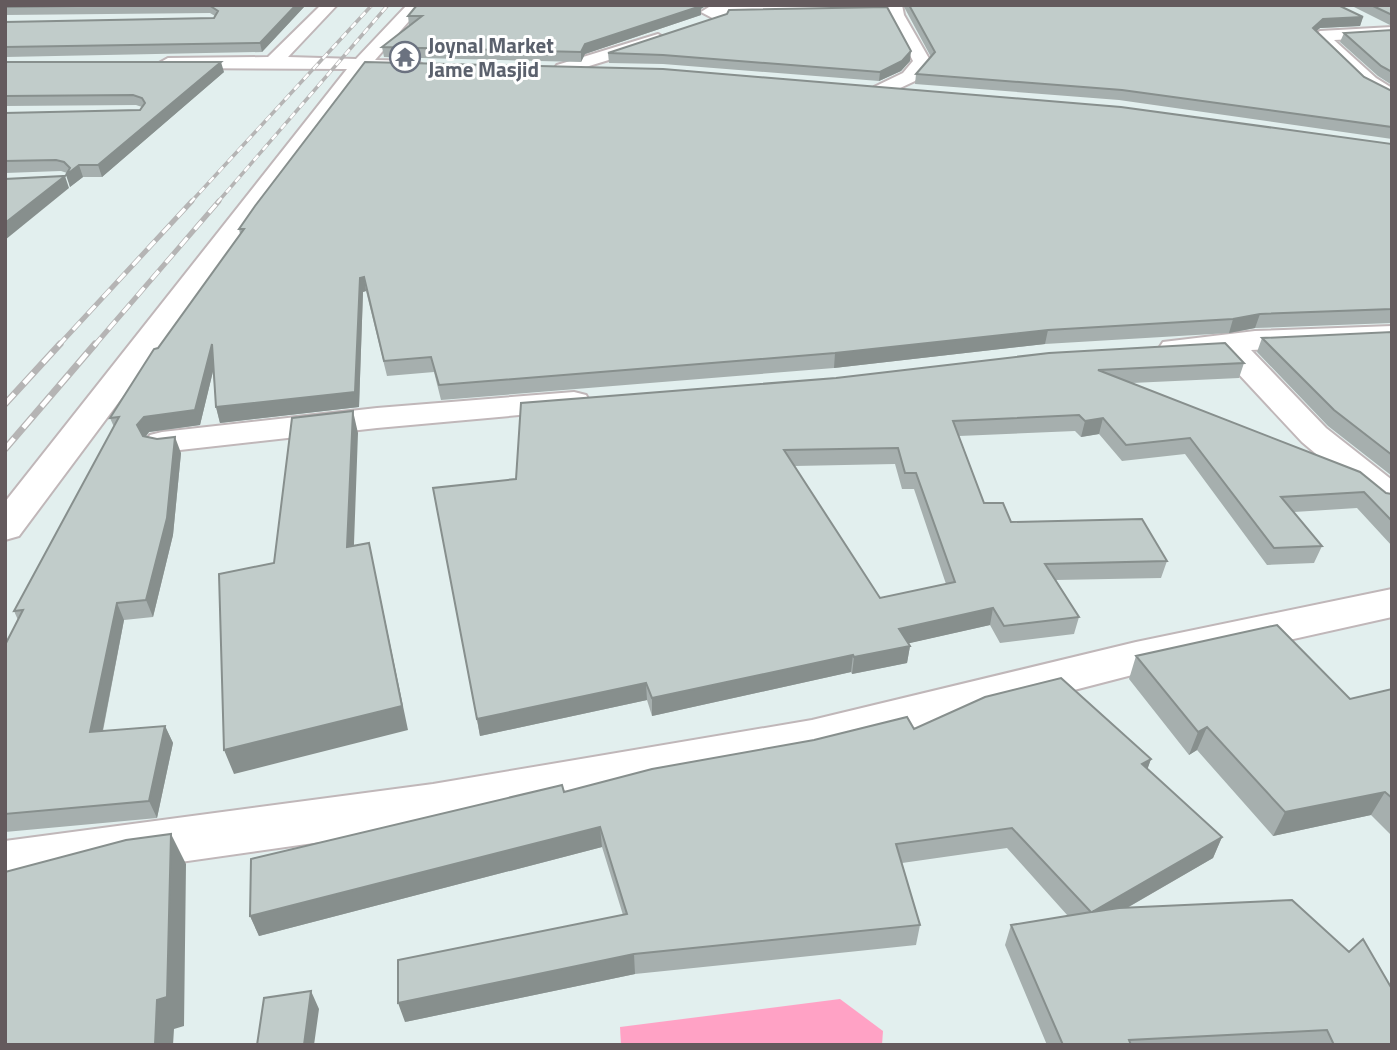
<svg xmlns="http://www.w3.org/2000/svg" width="1397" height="1050" font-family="'Titillium Web',sans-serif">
<rect width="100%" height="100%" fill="#e2efee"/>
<path fill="#ffa2c5" d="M840,999l43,32 -1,14h-261l-1,-18z"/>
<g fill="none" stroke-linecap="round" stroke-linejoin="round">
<g stroke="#c0b7b9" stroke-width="4">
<path id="minor" d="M321,5h16l-49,52 68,2 51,-54h16l-48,55 41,1 9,5 -9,5 -50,-1 -347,466 -14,4v-38l342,-433 -179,-1 -9,-5 9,-5 100,-1z
M902,5l2,10 27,47 -16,19 -34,16 -9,-6 2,-4 29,-14 10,-12 -25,-48 -161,3 -1,4 -6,2 -19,-10 8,-5z
M1392,27v10l-58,3 42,38 16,10v15l-30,-17 -50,-50 8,-5z
M658,34l8,5 -2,4 -101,31 -9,-5 3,-4z
M1392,326v18l-141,6 75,78 66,52v30l-13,-3 -77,-65 -81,-87 -47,2 -11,-3 -4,-6 4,-6 92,-11z
M574,392l12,3 4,7 -4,7 -209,19 -215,24 -12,-3 -5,-7 5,-7 12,-3 215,-24z
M1392,589v28l-256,57 -324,84 -379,68 -428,61v-46l428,-57 379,-64 324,-78z"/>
</g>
<use href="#minor" fill="#fff" fill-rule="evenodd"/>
<g stroke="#b5b4b4" stroke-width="3.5">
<path id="rail-far2" d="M190,203l182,-198
M217,203l171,-198"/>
</g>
<g stroke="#b5b4b4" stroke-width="5">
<path id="rail-far1" d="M58,346l134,-145
M94,346l125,-145"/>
</g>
<g stroke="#b5b4b4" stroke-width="7">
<path id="rail" d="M5,404l55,-60
M5,449l90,-105"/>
</g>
<use href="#rail-far2" stroke="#fff" stroke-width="2.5" stroke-dasharray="7" stroke-linecap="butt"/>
<use href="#rail-far1" stroke="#fff" stroke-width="3.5" stroke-dasharray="11" stroke-linecap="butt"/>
<use href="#rail" stroke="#fff" stroke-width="4.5" stroke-dasharray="14" stroke-linecap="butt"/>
</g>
<path fill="#a6afae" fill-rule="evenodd" d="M5,5h299v2l-42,45 -257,5v-35l209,-4 1,-2 -5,-3 -205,2z
M903,5h435l25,12 -3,9 -40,2 -4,3 48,46 28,14v48l-273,-39 -204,-16 1,-10 15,-17z
M1350,5h42v21z
M701,9v6l-116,39 -4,8 -197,-5 -2,-10 29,-22h-2l-1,-9z
M1392,30v55l-14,-9 -38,-34 4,-9z
M608,53l302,8 -9,10 -22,10 -216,-17 -54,-1z
M5,62l219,10 -122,105h-19l-13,10 -3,-14 -6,-2 -56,2v-60l135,-3 2,-3 -6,-2 -131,1z
M1392,144v179l-137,5 -26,5 -184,11 -211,24 -393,32 -7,-28 -47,4 -21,-85 -3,1 -4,115 -139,16 -4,-16 -3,-36 -13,54 -51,7 -3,4 35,17 -8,82 -20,82 -29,3 -21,111 62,-5 8,17 -16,75 -152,14v-187l13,-25 -4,-9 100,-184 -4,-9 48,-70 82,-114 -1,-5z
M1392,332v144l-64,-50 -71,-74 5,-14z
M1244,363l-5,15 -107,5 254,110 6,1v52l-35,-38 -63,4 28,34 -8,17 -47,2 -82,-111 -63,7 -23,-27 -18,3 -6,-6 -116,5 25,67 27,19 156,39 -6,17 -105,2 23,37 -5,17 -74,9 -10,-18 -81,18 1,3 -3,17 -55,11 -1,-2 -199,44 -5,-16 -167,36 -47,-248 83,-9 320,-101zM895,464l7,25h12l32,95 -66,14 -86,-132z
M1136,656l214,43 42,-10v147l-21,-21 -98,21 -76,-86 -8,5 -60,-76z
M914,729l237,30 -4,10 75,68 -9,21 -86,50 265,137h-345l-42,-100 6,-20 57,-9 -61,-68 -105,15 18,62 -4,20 -281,29 -230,48 218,-107 -21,-68 -343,89 -9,-20 314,-124z"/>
<path fill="#878f8d" d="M296,5h8v2l-42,45 -2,-9z
M700,5h7l-6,4v6l-116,39 -4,8v-10l4,-8z
M1363,17l-3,9 -40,2 -10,9 3,-9 10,-9z
M911,51l-1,10 -9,10 -22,10 1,-9z
M221,62l3,10 -122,105 -4,-12z
M79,165l4,12 -13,10 -4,-12z
M65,176l4,12 -64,52v-17z
M364,277l2,14 -3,1 -4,115 -139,16 -4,-16 144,-129z
M1260,314l-5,14 -26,5 4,-14z
M1048,330l-3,14 -211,24 1,-15z
M212,344l4,15 -16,66 -51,7 -6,8 -6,-15z
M353,411l5,22 -5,138 -6,-24z
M1103,418l-4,16 -18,3 4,-16z
M175,437l6,16 -8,82 -20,82 -7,-17z
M369,543l39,187 -174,44 -10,-24z
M117,603l7,17 -25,129 -9,-17z
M993,608l-3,17 -93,21 2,-17z
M910,646l-3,17 -55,11 2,-17z
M853,655l-2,17 -199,44v-18z
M646,683l1,17 -167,36 -3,-17z
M165,726l8,17 -16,75 -8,-17z
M1207,727l-10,23 -8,5 9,-23z
M1151,759l-7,20 -2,-15z
M1385,792l-14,23 -98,21 12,-24z
M600,827l2,20 -343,89 -9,-20z
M171,834l15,30 -2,162 -10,3 -1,16h-18l2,-45z
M1222,837l-9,21 -128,74 7,-20z
M634,954l1,20 -230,48 -7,-19z
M311,991l8,18 -5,36h-10z"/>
<path fill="#c1ccca" stroke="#878f8d" stroke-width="2" fill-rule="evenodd" d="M5,5h146l-146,2z
M209,5h87l-36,38 -255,4v-25l209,-4 4,-7z
M417,5h283l1,1 -116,38 -4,8 -199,-5 40,-31h-14z
M909,5h429l25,12 -40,2 -10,9 51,49 28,14v36l-270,-37 -206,-16 19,-22z
M1371,5h21v10z
M887,7l24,44 -9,10 -22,11 -217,-17 -55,-2 119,-39 2,-4z
M1392,30v42l-11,-6 -37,-33z
M5,62h216l-123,103h-19l-13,10 4,-7 -6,-6 -8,-2 -51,1v-48l135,-3 5,-7 -3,-5 -9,-3 -128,1z
M365,62l298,7 458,38 271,37v165l-132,5 -27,5 -185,11 -213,23 -396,32 -8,-28 -47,4 -20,-84 -4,1 -5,114 -139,15 -4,-63 -17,66 -51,7 -7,8 6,11 14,3 18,-2 -8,81 -21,82 -29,3 -27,129 75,-6 -16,75 -144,13v-169l18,-35 -9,1 105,-194 -9,1 44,-69 4,-1 86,-119h-5l16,-23z
M65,176l-60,47v-44z
M1392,332v123l-58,-45 -72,-72z
M1225,343l19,20 -146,7 262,102 26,21 6,1v27l-28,-29 -83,5 41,49 -48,2 -84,-110 -64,7 -23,-27 -18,3 -6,-6 -126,6 31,82h19l8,19 131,-3 25,42 -122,3 34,53 -75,9 -11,-18 -94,21 11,17 -56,11 -1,-2 -201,43 -6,-15 -169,36 -44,-231 83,-9 5,-76 315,-25 213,-25zM898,448l7,25h11l39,109 -75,16 -96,-148z
M353,411l-6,136 22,-4 33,163 -178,44 -5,-176 55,-11 18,-145z
M1277,625l73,74 42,-10v109l-7,-6 -100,20 -78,-85 -9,5 -62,-76z
M1061,678l90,81 -9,5 80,73 -130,75 27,-4 173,-8 57,52 14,-13 29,50v56h-58l-7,-15 -198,10 2,5h-68l-52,-120 80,-13 -79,-84 -116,16 24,81 -286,29 -236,49v-43l229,-46 -27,-87 -350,89 1,-57 307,-73 4,-1 2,7 88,-23 162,-29 93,-23 7,12 71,-32z
M171,834l-4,163 -10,3 -2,45h-150v-173l121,-32z
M311,991l-7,54h-47l7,-47z"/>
<defs>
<g id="temple-ring" transform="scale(1.575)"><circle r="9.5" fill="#fff" stroke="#6b7280" stroke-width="1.5"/><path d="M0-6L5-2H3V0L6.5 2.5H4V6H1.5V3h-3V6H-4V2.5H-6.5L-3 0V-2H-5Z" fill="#6b7280"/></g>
</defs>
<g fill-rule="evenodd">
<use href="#temple-ring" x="405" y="57"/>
</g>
<g text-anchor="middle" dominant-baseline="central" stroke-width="6" stroke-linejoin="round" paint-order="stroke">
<g font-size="21" font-weight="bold" fill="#5b616d" stroke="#fff" text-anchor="start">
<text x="428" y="45">Joynal Market<tspan x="428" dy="24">Jame Masjid</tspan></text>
</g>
</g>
<rect width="1397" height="1050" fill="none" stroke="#645a5d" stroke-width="14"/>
</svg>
